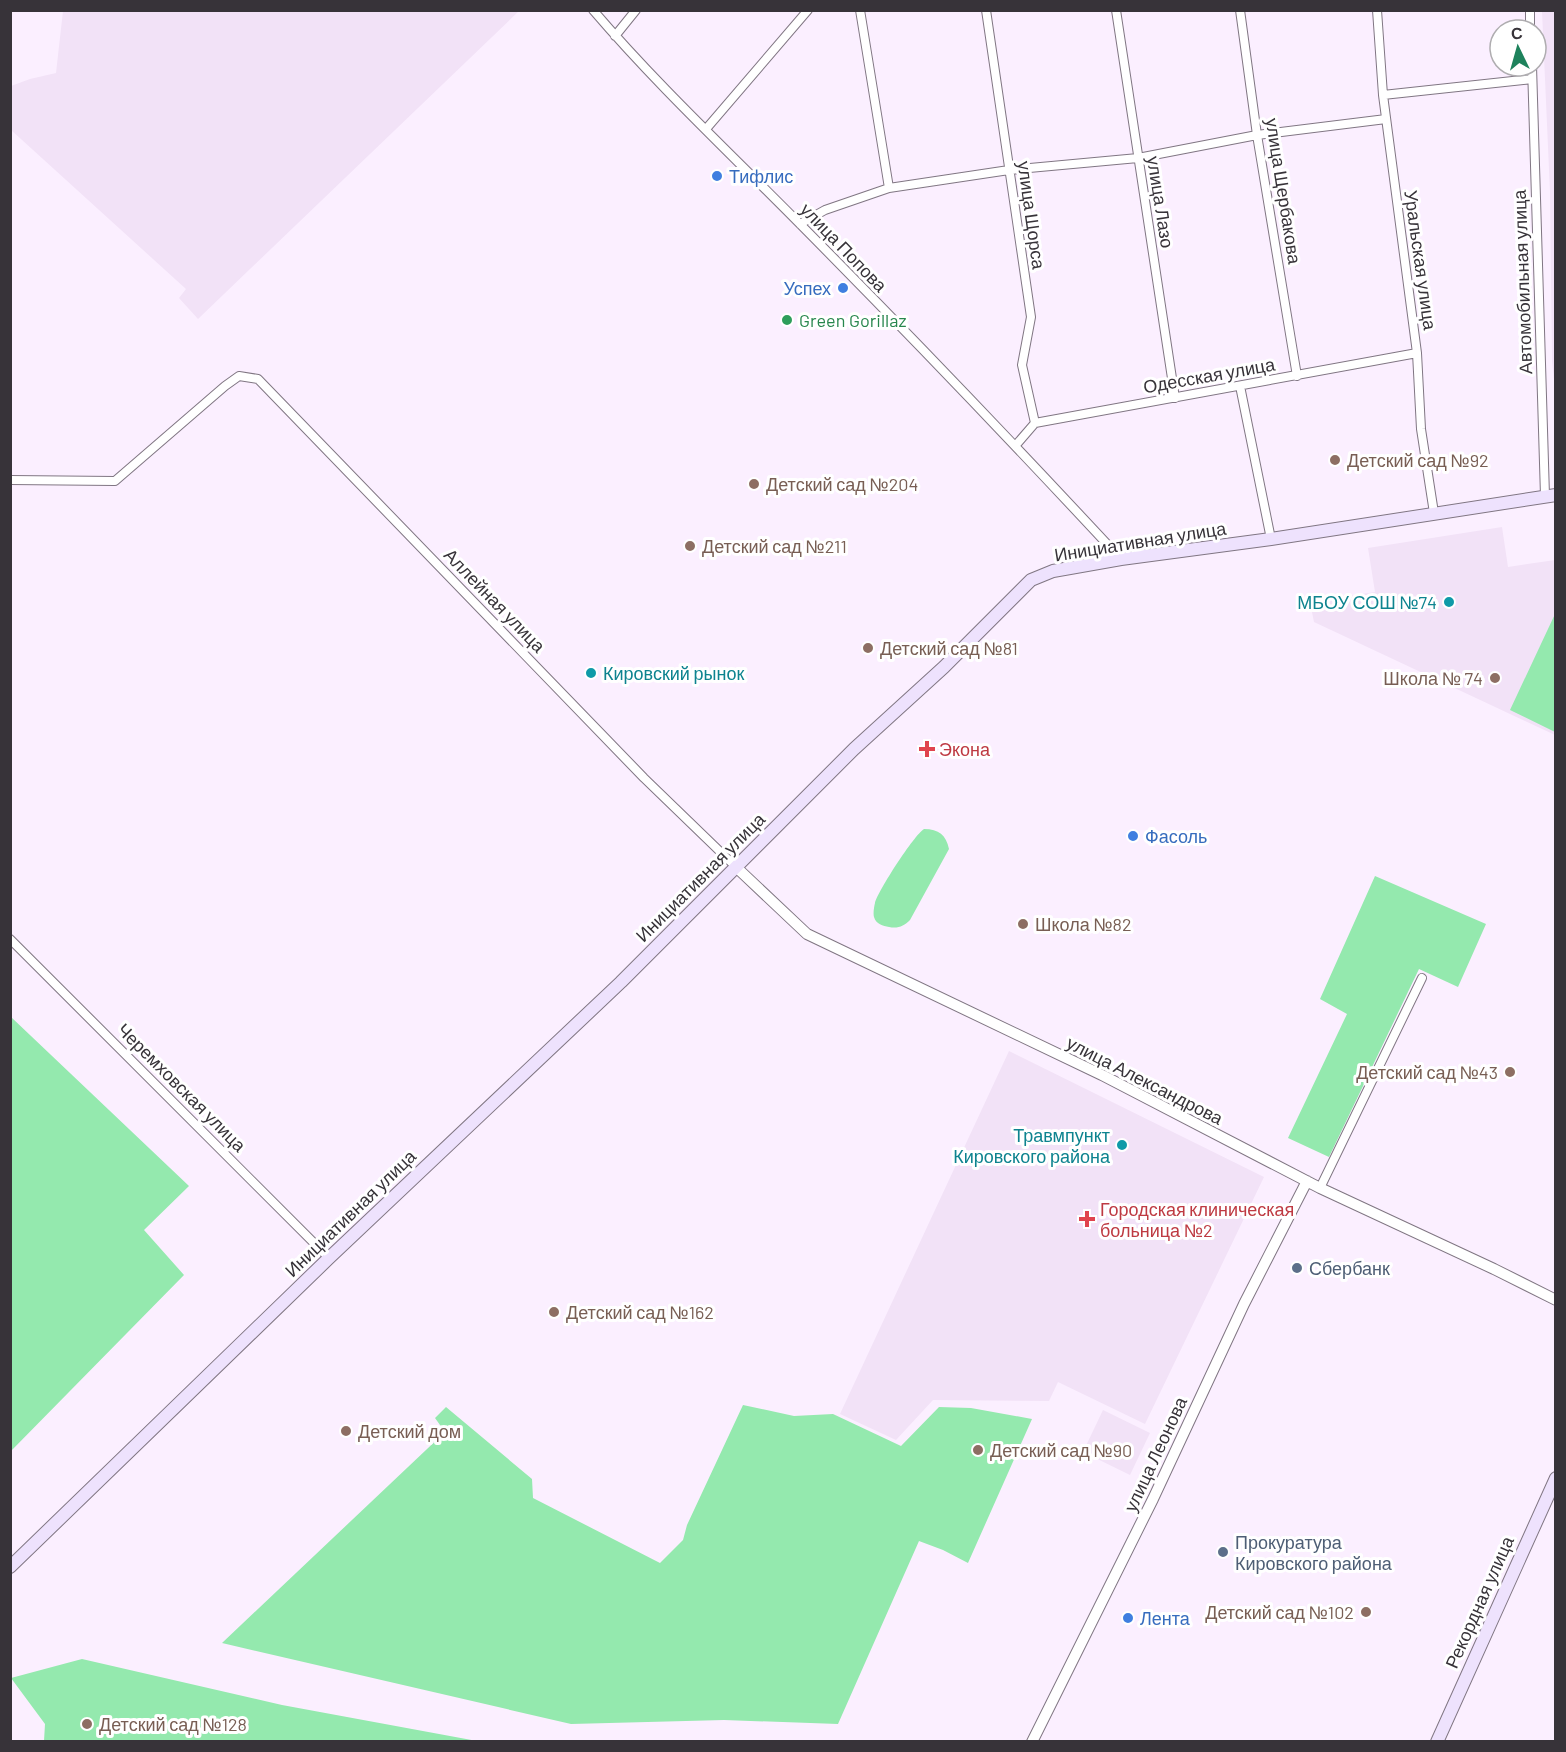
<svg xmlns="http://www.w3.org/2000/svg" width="1566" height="1752" font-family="Barlow,sans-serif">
<rect width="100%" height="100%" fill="#fbefff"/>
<path fill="#f2e2f7" d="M63,11v-1l456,1 -321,308 -19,-21 7,-9 -175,-159v-44l19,-7 26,-6z
M1542,11h14l-1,378 -3,-28 -2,-169z
M1502,527l6,40 47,-7v175l-241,-113 -4,-20 65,-10 -7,-44z
M1009,1051l255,126 -119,247 -87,-42 -9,19 -116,-1 -37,40 -56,-26z
M1103,1410l47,23 -20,42 -47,-23z"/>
<path fill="#94e9ae" d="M1555,614l1,118h-1l-45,-22z
M924,829c15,0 22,6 25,20l-39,71c-6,6 -12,9 -21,7 -6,-1 -13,-3 -15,-10 -1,-3 0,-10 1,-14 3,-12 39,-68 49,-74z
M1375,876l111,48 -28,63 -39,-18 -90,188 -41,-19 59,-124 -27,-15z
M11,1017l178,169 -45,44 40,45 -173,176z
M743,1405l51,11 39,-2 68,32 38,-39 32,1 61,11 -64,144 -25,-13 -24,-9 -81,183 -114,-4 -153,4 -349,-81 223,-211 -10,-14 11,-11 86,72 1,19 127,65 23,-23 4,-15z
M82,1659l200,46 195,36h-433l1,-17 -34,-46z"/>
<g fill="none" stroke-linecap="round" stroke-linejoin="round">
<g stroke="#807683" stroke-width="10">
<path id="minor" d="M593,10c65,76 138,144 208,215 109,110 215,221 320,334
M860,10l29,178
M986,10l45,307 -9,48 13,58
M1116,10l59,388
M1240,10l17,125 40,241
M1377,10l6,85 34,258 4,76 13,84
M1530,10v20
M615,36l21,-26
M1532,66l13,430
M1383,95l149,-16
M706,129l102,-119
M800,224l25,-14 64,-22 120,-18 129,-12 119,-23 129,-16
M1240,386l31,153
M1016,445l19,-22 382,-70
M10,480l105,1 110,-95 14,-10 19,3 386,399 92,89
M10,939l319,319
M1320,1188l102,-210"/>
</g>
<g stroke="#807683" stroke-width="12">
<path id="tertiary" d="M736,867l71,67 295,141 218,113 174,81 62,31
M1032,1742l121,-243 91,-195 63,-123"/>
</g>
<g stroke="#807683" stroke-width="14">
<path id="secondary" d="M10,1567l319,-309 292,-276 233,-233 90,-82 87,-87 22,-9 68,-12 150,-20 285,-44
M1437,1742l119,-264"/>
</g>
<use href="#minor" stroke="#fff" stroke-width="8"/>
<use href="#tertiary" stroke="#fff" stroke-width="10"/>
<use href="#secondary" stroke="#eee2fd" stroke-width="12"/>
</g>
<g fill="#3f7fe0" stroke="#fff" stroke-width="2">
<circle cx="717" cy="176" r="6"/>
<circle cx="843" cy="288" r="6"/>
<circle cx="1133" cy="836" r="6"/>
<circle cx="1128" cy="1618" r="6"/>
</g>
<circle fill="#2e9e5b" stroke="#fff" stroke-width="2" cx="787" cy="320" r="6"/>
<g fill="#8d6e63" stroke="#fff" stroke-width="2">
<circle cx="1335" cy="460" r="6"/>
<circle cx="754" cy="484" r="6"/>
<circle cx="690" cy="546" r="6"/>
<circle cx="868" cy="648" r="6"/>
<circle cx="1495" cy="678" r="6"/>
<circle cx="1023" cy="924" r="6"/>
<circle cx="1510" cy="1072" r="6"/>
<circle cx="554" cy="1312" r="6"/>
<circle cx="346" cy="1431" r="6"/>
<circle cx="978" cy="1450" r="6"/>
<circle cx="1366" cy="1612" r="6"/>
<circle cx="87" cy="1724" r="6"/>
</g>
<g fill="#0f9aa8" stroke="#fff" stroke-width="2">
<circle cx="1449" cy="602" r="6"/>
<circle cx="591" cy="673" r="6"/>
<circle cx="1122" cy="1145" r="6"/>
</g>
<g fill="#e0444e" stroke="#fff" stroke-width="2">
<path d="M924 740h6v6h6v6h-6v6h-6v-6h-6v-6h6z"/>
<path d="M1084 1210h6v6h6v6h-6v6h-6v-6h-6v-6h6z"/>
</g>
<g fill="#5c6f8a" stroke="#fff" stroke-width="2">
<circle cx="1297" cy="1268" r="6"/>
<circle cx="1223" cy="1552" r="6"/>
</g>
<g text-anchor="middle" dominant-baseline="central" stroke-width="6" stroke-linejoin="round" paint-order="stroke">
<g font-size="18" fill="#366cbe" stroke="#fff" text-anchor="start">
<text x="729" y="176">Тифлис</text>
<text x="831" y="288" text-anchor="end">Успех</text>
<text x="1145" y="836">Фасоль</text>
<text x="1140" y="1618">Лента</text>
</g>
<g font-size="18" fill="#373339" stroke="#fff">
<text transform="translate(1284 191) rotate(81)">улица Щербакова</text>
<text transform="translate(1161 202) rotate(81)">улица Лазо</text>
<text transform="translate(1032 215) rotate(82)">улица Щорса</text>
<text transform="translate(844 247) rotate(46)">улица Попова</text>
<text transform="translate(1421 260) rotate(82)">Уральская улица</text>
<text transform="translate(1522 282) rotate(-92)">Автомобильная улица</text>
<text transform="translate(1209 375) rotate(-10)">Одесская улица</text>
<text transform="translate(1140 541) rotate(-9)">Инициативная улица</text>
<text transform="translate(495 600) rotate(46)">Аллейная улица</text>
<text transform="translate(700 877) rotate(-45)">Инициативная улица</text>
<text transform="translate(1145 1080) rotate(27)">улица Александрова</text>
<text transform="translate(182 1087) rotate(45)">Черемховская улица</text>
<text transform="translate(350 1213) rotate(-44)">Инициативная улица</text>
<text transform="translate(1155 1454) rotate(-65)">улица Леонова</text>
<text transform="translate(1479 1602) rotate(-66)">Рекордная улица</text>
</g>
<g font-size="18" fill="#27864d" stroke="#fff" text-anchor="start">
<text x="799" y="320">Green Gorillaz</text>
</g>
<g font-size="18" fill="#785e54" stroke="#fff" text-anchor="start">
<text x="1347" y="460">Детский сад №92</text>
<text x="766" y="484">Детский сад №204</text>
<text x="702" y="546">Детский сад №211</text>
<text x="880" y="648">Детский сад №81</text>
<text x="1483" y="678" text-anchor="end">Школа № 74</text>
<text x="1035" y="924">Школа №82</text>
<text x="1498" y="1072" text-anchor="end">Детский сад №43</text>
<text x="566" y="1312">Детский сад №162</text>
<text x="358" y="1431">Детский дом</text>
<text x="990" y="1450">Детский сад №90</text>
<text x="1354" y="1612" text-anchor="end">Детский сад №102</text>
<text x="99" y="1724">Детский сад №128</text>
</g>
<g font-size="18" fill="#0d838f" stroke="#fff" text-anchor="end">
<text x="1437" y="602">МБОУ СОШ №74</text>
<text x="603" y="673" text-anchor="start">Кировский рынок</text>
<text x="1110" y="1135">Травмпункт<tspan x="1110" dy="21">Кировского района</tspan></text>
</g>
<g font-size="18" fill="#be3a42" stroke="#fff" text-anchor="start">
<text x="939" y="749">Экона</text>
<text x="1100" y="1209">Городская клиническая<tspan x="1100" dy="21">больница №2</tspan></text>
</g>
<g font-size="18" fill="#4e5e75" stroke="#fff" text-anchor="start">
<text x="1309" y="1268">Сбербанк</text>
<text x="1235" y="1542">Прокуратура<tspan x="1235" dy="21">Кировского района</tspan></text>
</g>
</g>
<rect width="1566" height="1752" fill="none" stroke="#373339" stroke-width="24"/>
<g transform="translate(1518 48) rotate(355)"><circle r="28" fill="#ffffff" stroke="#afadb0" stroke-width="1.5"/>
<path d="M0-4.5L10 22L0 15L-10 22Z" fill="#1e825c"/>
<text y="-9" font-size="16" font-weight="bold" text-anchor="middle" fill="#373339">С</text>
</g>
</svg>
